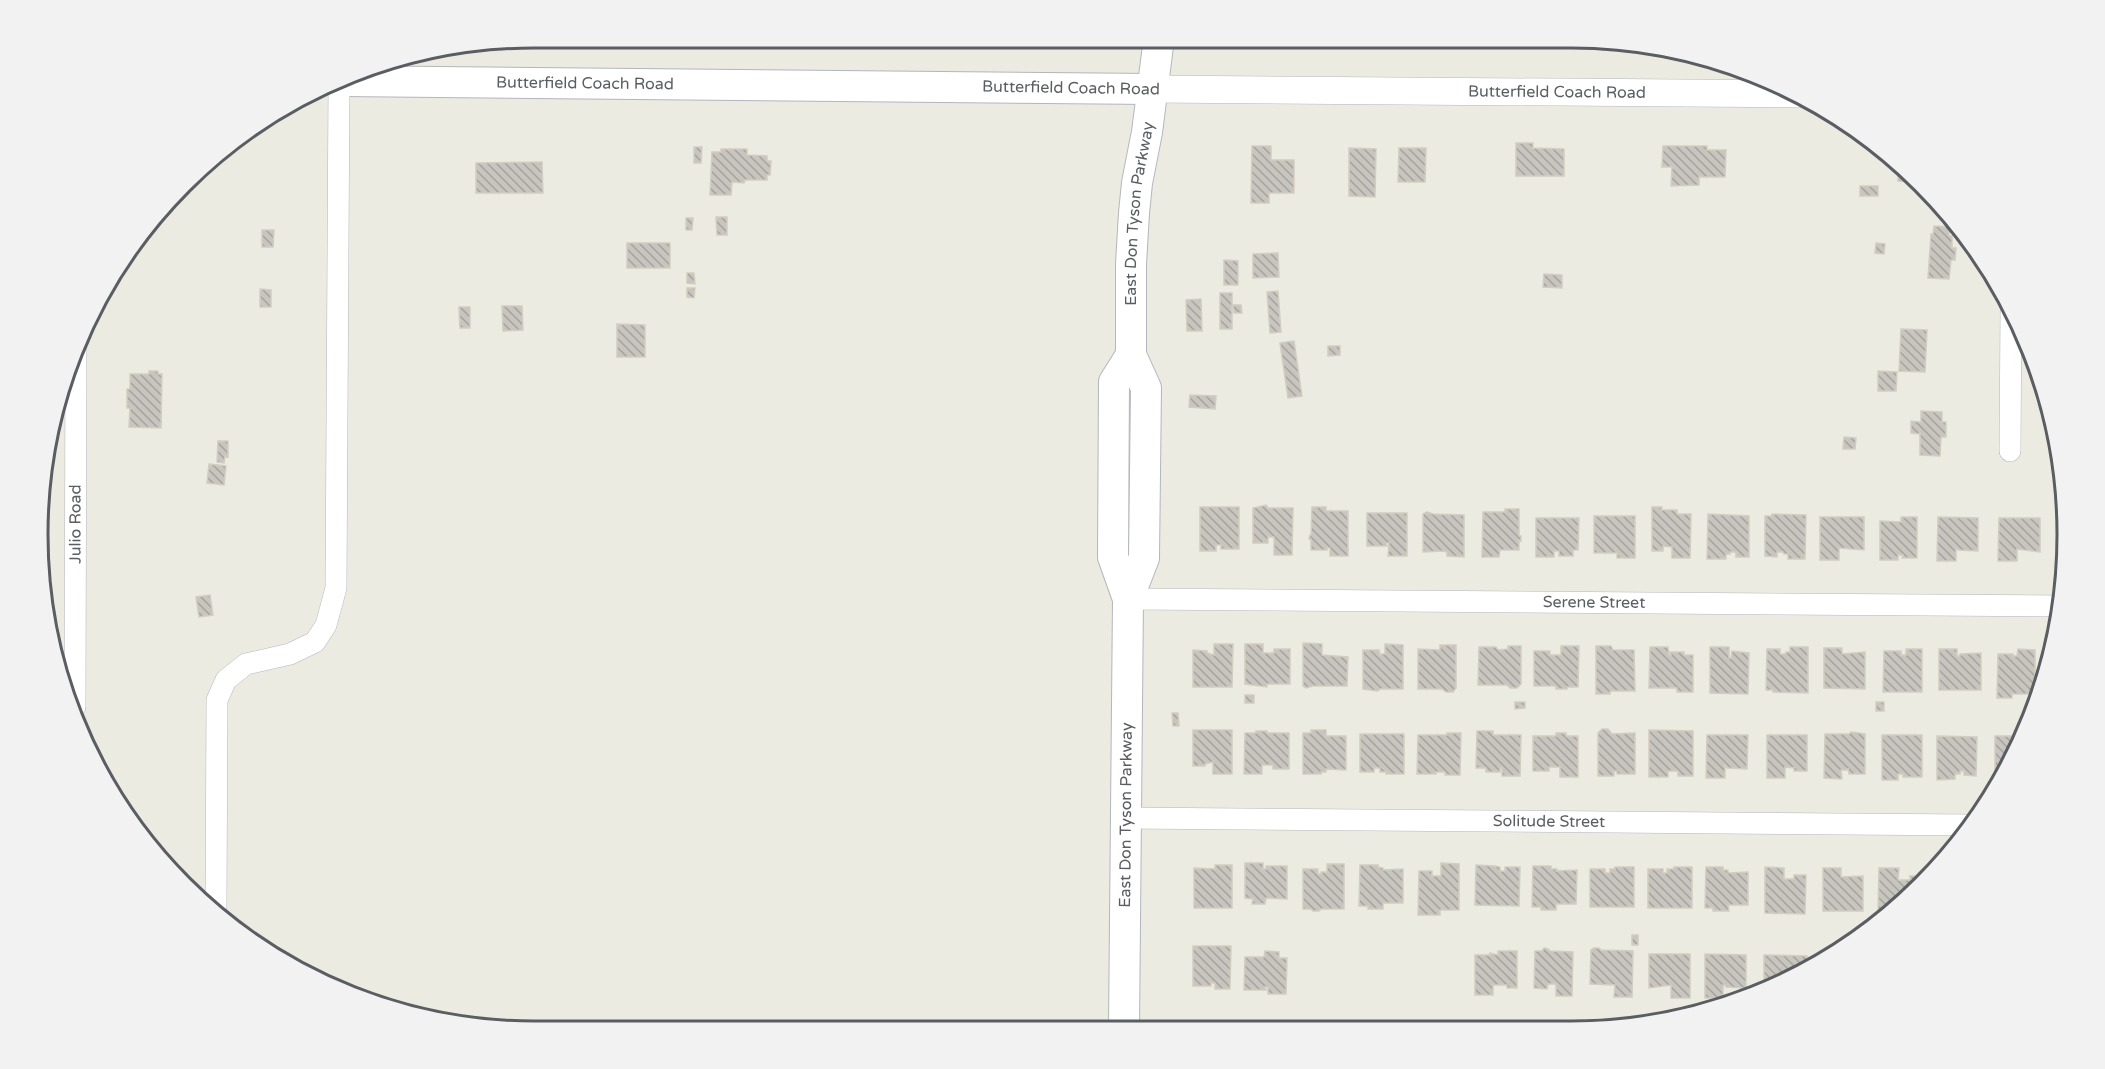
<svg xmlns="http://www.w3.org/2000/svg" width="2105" height="1069" font-family="'Varela Round',sans-serif">
<defs>
<pattern id="building-back-hatch" width="6" height="6" patternUnits="userSpaceOnUse" patternTransform="scale(1.5)"><rect width="6" height="6" fill="#c8c5bf"/><path d="M-1 5l2 2M0 0l6 6M5-1l2 2" fill="none" stroke="#a5a39f"/></pattern>
</defs>
<rect width="100%" height="100%" fill="#ecebe2"/>
<path fill="url(#building-back-hatch)" stroke="#d1cec0" stroke-width="1.5" d="M1516,143h17v5l31,1v27h-48z
M1252,146h19v14h23v33h-25v10h-18z
M1663,146h44v4h19l-1,27h-26v8l-28,1 1,-19h-10z
M694,147h8l-1,16h-7z
M1349,148l27,1 -1,48 -26,-1z
M1399,148h27l-1,34h-27z
M721,149h26v6l20,1v5h4l-1,14h-3v5h-22l-1,3 -12,-1 -1,13h-21l2,-43h9z
M542,162l1,31h-67v-30z
M1898,164l19,18 -19,-1z
M1860,186h18v10h-18z
M716,217h11v18h-10z
M686,218h7l-1,12h-6z
M1934,226l16,1 -1,9h3v12h4l-1,12h-4l-2,19 -21,-1 3,-44h2z
M262,230h12l-1,17h-11z
M627,243h43v25h-43z
M1876,243l9,1 -1,10 -9,-1z
M1278,253l1,24 -26,1v-24z
M1224,260l14,1v24h-14z
M687,273h7l1,11 -8,-1z
M1544,274l18,1v13l-19,-1z
M687,288h8l-1,10 -7,-1z
M260,289l11,1v17h-11z
M1278,291l3,41 -11,1 -3,-41z
M1220,293h12v36h-12z
M1201,299l1,32h-15l-1,-31z
M1233,305h8l1,8h-8z
M502,306h20l1,24 -20,1z
M459,307h11v21h-10z
M617,324l28,1v32h-28z
M1901,329l26,1 -2,42 -26,-1z
M1294,341l8,55 -14,2 -8,-55z
M1328,346h12v9l-12,1z
M149,371h9v3h4l-1,54 -32,-1 1,-19h-3v-19h3v-15h19z
M1878,371l19,1 -1,19h-18z
M1190,395l26,1 -1,13 -26,-2z
M1921,411l21,1v10h4v15h-5l-1,19 -20,-1v-21l-9,-1v-12l10,1z
M1844,437l12,1 -1,11h-12z
M218,441h10v16l-3,-1 -1,7 -7,-1z
M209,464l17,2 -2,19 -17,-2z
M1266,505l2,3h25l-1,47h-18v-18h-6v6h-15v-35z
M1200,507h39v42h-18v-4h-5v6h-16z
M1312,507h14v4h22v45h-18v-8h-3v2h-16v-11h-2l1,-4h1z
M1652,507h10l-1,3h16v4h14l-1,44h-18v-11l-9,-1v5h-11z
M1505,509h14v27h2v5l-2,-1v10h-19l-1,7h-17l1,-45h22z
M1427,512l6,2 31,1v42l-17,-1v-4l-4,-1 -20,1v-38z
M1367,513h40v43h-19l1,-13h-3l1,3h-20z
M1708,514l41,2v41h-13v-5h-6v2h-4v5h-19z
M1772,514l34,1 -1,44h-17v-5h-4l-1,-2h-6v5l-12,-1v-40h7z
M1594,516h41v42h-18v-5h-23z
M1820,517h44v33l-25,-2v12h-19z
M1901,517h16v41h-15l1,-3h-5v5h-18v-39l21,1z
M1938,517l40,1v33l-20,-1 -2,-2v13h-19z
M1536,518h43l-1,32h-5v6h-14v-5h-5v6h-18z
M1999,518h41v34l-23,-3v12h-19z
M2058,519h7l1,42h-8z
M210,595l3,20 -14,2 -3,-20z
M1303,643l19,1v11l26,2 -1,29h-34l-7,2 -3,-2z
M1214,644h19l-1,43h-39v-37l14,1v2l7,2z
M1245,644h18v9h11v-4h16v35h-23v3l-22,-3z
M1385,644l18,1v44h-23l-2,2 -15,-2v-39h16l1,6v-2h5z
M1440,645h16v43l-3,4h-7l-4,-3h-24v-40l22,1z
M1508,646h13v38l-4,4h-7l-3,-3h-29l1,-38h17l2,3 10,-1z
M1561,646h18l-1,41h-11v2h-11v-3h-22v-35h16v4h11z
M1596,646h15l2,4h21l1,41h-25v3h-14z
M1650,647h18l1,8h2l-1,-3h14v3h9v37h-16v-4h-28z
M1710,647h19v11h2l1,-7 17,2 -1,41 -38,-1z
M1790,647h18v46l-35,-1v-2h-7l1,-41h13v5h6v-2h4z
M1824,648h18v6l23,-2v37l-41,-1z
M1906,649h16v43h-39l1,-41h17v4h5z
M1939,649h18v7h3v-2l21,-1v37h-42z
M2018,649l17,1v44h-23v4h-15l1,-44h15v2h4z
M1245,695h9v8h-9z
M1515,702h10v6l-10,1z
M1876,702h8v9h-8z
M1172,713h6l1,13h-6z
M1602,729h6l4,5 23,-1v41h-18v-3h-3v5h-16v-43z
M1193,730h39v44h-19v-12l-8,2v2h-12z
M1311,730h15v6h20v34l-20,-1v3h-5v2h-18v-41h8z
M1649,730l44,1v45h-15v-5h-10v6h-19z
M1256,731h11v2h22v36h-16v-4h-11v9h-18l1,-41h11z
M1477,731h16v4h28l-1,41h-18v-8h-2v4h-14v-4h-10z
M1851,732l14,2v40h-16l-1,-6v2h-7l1,9 -18,-1 1,-44h24z
M1447,733h14l-1,42h-15v-3h-9v2h-19l1,-39h29z
M1556,733h10v3h12v41h-18v-10h-11v4h-16v-35h23z
M1360,734h44v40h-18v-2h-6v-4h-6v4h-14z
M1707,735h41l-1,34 -20,-1 -2,-3v13h-19z
M1767,735h40v36h-13v-3l-9,-1v11h-18z
M1882,735h40v42h-19v-3h-5v6h-16z
M1937,736l40,1 -1,39 -12,-1v-4h-4v3h-5v5l-18,1z
M1995,736h28l-7,18 -16,26h-5z
M1245,863h18v6h3v-3h21v33l-21,-1 -1,6h-13l1,-5 -8,-1z
M1441,863l18,1v46h-19v5h-22l1,-44h13v5h9z
M1327,864h17v45h-23l-2,2h-6l-2,-2h-8v-40h15v5h3v-2h6z
M1215,865h17v43h-38v-40l21,1z
M1360,865h18v2l5,1v2l20,-1v34h-20v6h-15v-3h-9z
M1476,865l19,1 5,1v4h5v-4h15l-1,39 -44,-1z
M1533,866h18v3h6l-1,2 21,-1 -1,34h-20v6h-15v-3h-9z
M1615,867h19v40h-44v-38h15v4h5v-4h5z
M1674,867h18v41h-44v-39h15v4h4v-4h7z
M1706,867h17v3h5v3l20,-1v33h-20l1,6h-16v-3h-8z
M1765,867l19,1v11h10v-4h12l-1,39 -40,-1z
M1823,868h18v9l22,-1v35h-40z
M1879,868h20l-1,12h12v-4h13l-1,3 -32,32h-12z
M1632,935h6v10h-6z
M1193,946h38l-1,43h-15v-6h-4v3h-18z
M1544,948l4,1 2,2 23,1 -1,44h-16v-12h-8l-1,5 -13,-1 1,-37h7z
M1594,948h5l2,2 32,1 -1,46h-18l1,-12 -25,-1 1,-34z
M1265,951l14,1v6h8l-1,36h-18v-7h-3l1,3h-22l1,-33h19z
M1498,951h19v37h-10v-3h-14v10h-18v-40h15v-2l8,2z
M1649,954h41v44h-19v-13l-22,3z
M1705,954l41,1v33l-20,-1 -1,-2h-2v13h-18z
M1764,955l43,1v11l-43,25z"/>
<g fill="none" stroke-linecap="round" stroke-linejoin="round">
<g stroke="#b4b7bc" stroke-width="22">
<g id="minor">
<path d="M2010,451l1,-143"/>
<path id="s1" d="M1128,599l932,7"/>
<path id="s2" d="M75,707l1,-365"/>
<path id="s3" d="M1126,818l846,7"/>
<path d="M216,909l1,-209 9,-20 20,-16 44,-10 25,-12 11,-17 10,-37 3,-505"/>
</g>
</g>
<g stroke="#b4b7bc" stroke-width="28">
<g id="tertiary">
<path id="s4" d="M1153,89l646,5"/>
</g>
</g>
<g stroke="#b3b6bc" stroke-width="32">
<g id="secondary">
<path id="s5" d="M342,81l811,8"/>
<path id="s6" d="M1128,599l16,-41 2,-170 -15,-33v-91l3,-51 3,-30 10,-51 12,-94"/>
<path id="s7" d="M1124,1029l4,-430 -15,-42 1,-175 17,-27"/>
</g>
</g>
<use href="#minor" stroke="#fff" stroke-width="21"/>
<use href="#tertiary" stroke="#fff" stroke-width="27"/>
<use href="#secondary" stroke="#fff" stroke-width="30"/>
</g>
<g text-anchor="middle" dominant-baseline="central" stroke-width="5" stroke-linejoin="round" paint-order="stroke">
<g font-size="16" fill="#5a5d62" stroke="#fff">
<text stroke="none"><textPath href="#s5" startOffset="243">Butterfield Coach Road</textPath></text>
<text transform="translate(1071 88) rotate(1)">Butterfield Coach Road</text>
<text stroke="none"><textPath href="#s4" startOffset="404">Butterfield Coach Road</textPath></text>
<text stroke="none"><textPath href="#s6" startOffset="392">East Don Tyson Parkway</textPath></text>
<text stroke="none"><textPath href="#s2" startOffset="183">Julio Road</textPath></text>
<text stroke="none"><textPath href="#s1" startOffset="466">Serene Street</textPath></text>
<text stroke="none"><textPath href="#s7" startOffset="214">East Don Tyson Parkway</textPath></text>
<text stroke="none"><textPath href="#s3" startOffset="423">Solitude Street</textPath></text>
</g>
</g>
<path d="M0 0H2105V1069H0ZM534 48H1571A486 486 0 0 1 2057 534V535A486 486 0 0 1 1571 1021H534A486 486 0 0 1 48 535V534A486 486 0 0 1 534 48Z" fill="#f2f2f2" fill-rule="evenodd"/>
<path fill="none" stroke="#5a5d62" stroke-width="3" d="M534 48H1571A486 486 0 0 1 2057 534V535A486 486 0 0 1 1571 1021H534A486 486 0 0 1 48 535V534A486 486 0 0 1 534 48Z"/>
</svg>
